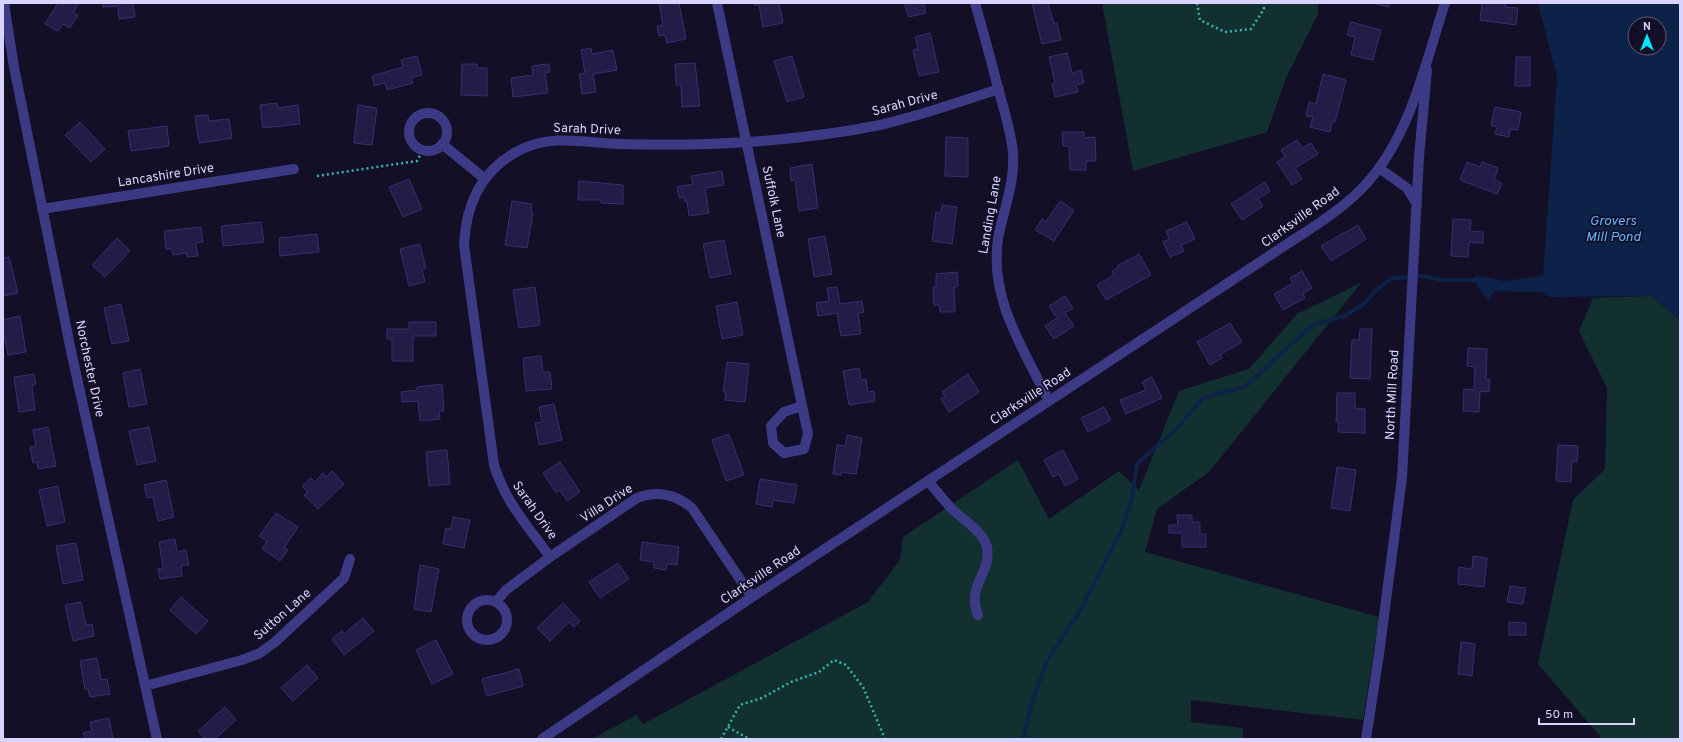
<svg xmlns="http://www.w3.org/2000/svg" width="1683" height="742" font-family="Overpass,sans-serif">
<rect width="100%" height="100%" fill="#130f26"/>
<path fill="#12302f" d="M1102,3h216v11l-32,64 -19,54 -134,39z
M1362,282l-153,190 -52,37 -12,43 234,65 -16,103 -172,-20v22l52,6v11h-651l44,-24 7,9 225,-122 32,-42 3,-23 115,-77 31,59 70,-48 20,19 40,-99 70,-22 48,-55z
M1651,296l29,24v419h-81l1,-3 -62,-72 35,-164 32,-31 2,-81 -28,-57 14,-33z"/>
<path fill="#0c2248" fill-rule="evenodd" d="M1538,3h142v317l-29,-24 -101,1 -9,-5 -47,-1 -5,10 -11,-13 -3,-13 29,6 39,-5 14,-200zM1635,24h24v24h-24z"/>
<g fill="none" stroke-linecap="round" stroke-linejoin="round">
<path stroke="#0c2248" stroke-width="4" d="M1023,739l9,-37 15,-41 33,-50 42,-82 9,-27 6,-38 40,-36 26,-30 43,-12 66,-61 32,-9 19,-11 12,-14 17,-13 31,-2 19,4h34"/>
</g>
<path fill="#241b47" stroke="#3b2d73" d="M58,3h21l-6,10 5,2 -8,13 -7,-4 -5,7 -13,-7z
M102,3h31l2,14 -16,2 -1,-13 -15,1z
M659,3h20l7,36 -19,4 -2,-8 -6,1 -2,-10 6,-1z
M754,3h25l4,20 -20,4 -4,-22h-5z
M904,3h20l2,10 -17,4z
M1032,3h16l6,21 3,-1 4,17 -19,4z
M1371,3h19l-1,4z
M1482,3h24l-1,4 13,1 -2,17 -36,-5z
M1351,22l30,8 -8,30 -22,-5 4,-18 -8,-2z
M930,33l9,39 -20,4 -6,-26 5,-1 -3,-12z
M591,48l1,6 21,-4 4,20 -24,4 3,18 -14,2 -3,-20 6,-1 -4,-23z
M1067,53l5,20 9,-3 3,13 -8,2 2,7 -23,5 -3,-13 3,-1 -6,-26z
M417,56l5,19 -11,3 2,5 -26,7 -2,-7 -11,3 -2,-10 31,-9 -2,-7z
M792,56l12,41 -17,5 -13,-41z
M1516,57h14v29h-15z
M695,63l5,43 -18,1 -1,-22h-5l-1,-21z
M462,64h15v4h10v28l-26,-1z
M549,64l1,8 -5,1 3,20 -35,4 -2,-19 22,-3 -1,-9z
M1323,74l23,6 -11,42 -3,-1 -2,11 -20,-5 3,-10 -7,-1 3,-14 7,2z
M277,103l1,5 20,-3 2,19 -37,4 -3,-23z
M358,105l19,3 -5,37 -18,-2z
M1495,107l26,5 -3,18 -8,-1 -1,8 -14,-3 2,-7 -6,-2z
M208,115l1,6 20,-2 3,19 -33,5 -4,-27z
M80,122l25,27 -14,13 -26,-27z
M167,126l2,20 -38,5 -3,-20z
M1062,132h22v6l11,-1 1,24h-10v9h-16l-1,-24h-6z
M946,137l22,1v39l-23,-1z
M1297,140l5,8 9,-5 7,11 -23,14 7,11 -10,6 -15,-23 8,-5 -4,-7z
M1467,162l13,5 2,-5 16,6 -4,12 8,3 -5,11 -37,-14z
M812,164l6,44 -19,3 -4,-31 -4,1 -1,-13z
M722,171l2,14 -19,3 4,25 -20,3 -2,-15 -2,1 -1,-5 -5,1 -2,-11 16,-3 -2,-8z
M409,179l13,30 -19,8 -14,-30z
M579,181l44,4v19l-22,-1v-3h-23z
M1265,182l5,9 -12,8 5,7 -21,14 -11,-16z
M512,201l20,3 -1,7 2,1 -6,36 -22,-3z
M1060,201l14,9 -20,31 -19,-11 7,-11 4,3z
M942,205l15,2 -5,37 -20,-3 4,-29 5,1z
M1453,219l18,1 -1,11 13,1v11l-14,-1 -1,15 -17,-1z
M261,222l3,20 -41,4 -2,-20z
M1187,222l8,17 -14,6 3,6 -14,6 -7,-15 6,-3 -3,-8z
M1358,225l8,14 -35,22 -10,-15z
M201,227l2,15 -7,1 2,13 -11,1v-4l-14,2 -1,-6h-6l-2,-18z
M317,234l2,18 -39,4 -1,-18z
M825,236l7,38 -18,3 -6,-38z
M117,238l13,13 -25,26 -13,-12z
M724,240l7,34 -21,4 -7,-34z
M420,244l6,24 -4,1 3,13 -16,4 -9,-37z
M1139,254l12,21 -45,25 -9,-15 17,-10 -2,-4 6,-3 -1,-2z
M9,257l9,36 -15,3v-38z
M1302,271l10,17 -9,5 2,5 -22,12 -9,-16 19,-11 -3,-5z
M957,272l1,14 -4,1 1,25h-15l-1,-7h-5l-1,-18h3v-13z
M535,287l5,38 -21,3 -6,-38z
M837,287l3,17 22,-3 2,11 -6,1 3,21 -20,2 -4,-23 -19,3 -2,-13 13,-2 -2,-13z
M1065,296l8,12 -8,5 9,13 -20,13 -9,-13 12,-8 -8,-12z
M737,302l6,33 -21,4 -6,-33z
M121,304l8,37 -17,3 -8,-36z
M20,316l6,36 -18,3 -3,-17h-2v-18z
M409,322h27v14h-23v25h-21v-22h-5v-10h22z
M1230,323l12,19 -22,13 2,3 -12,7 -13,-23z
M1360,329h12l-2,50 -20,-1 2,-38h7z
M1468,348l19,1 -1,30h4l-1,13 -9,-1 -1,21 -16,-1 1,-22 10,1 1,-23 -8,-1z
M541,356l2,16h7l2,17 -26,2 -3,-33z
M727,362l22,2 -4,38 -20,-2 1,-8h-3z
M859,368l2,12 5,-1 2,13 6,-1 1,10 -26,4 -6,-34z
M140,369l7,35 -18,3 -6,-34z
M34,374l2,10 -4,1 3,25 -16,2 -5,-35z
M968,374l11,18 -30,20 -8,-13 4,-2 -3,-5z
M1152,377l10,21 -36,16 -6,-14 26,-10 -4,-8z
M442,384l2,27h-5l1,8 -20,2 -2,-20 -16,1 -1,-10 16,-2v-3z
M1337,393h18v15l10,1v24l-27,-1 1,-10h-3z
M554,404l8,36 -23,5 -4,-22 7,-1 -3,-15z
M1104,407l7,13 -23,12 -7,-14z
M48,427l8,39 -18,3 -1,-7 -4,1 -3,-16 6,-1 -3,-16z
M149,427l7,34 -19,4 -8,-34z
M729,434l15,41 -18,6 -14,-41z
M847,435l15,3 -6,36 -15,-2v3l-8,-1 4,-29 8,1z
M1558,445l20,1 -1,16 -5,-1 -1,21 -15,-1z
M447,450l3,34 -21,2 -3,-34z
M1063,450l15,29 -13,7 -6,-12 -6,3 -9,-17z
M560,462l20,30 -13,9 -7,-11 -4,3 -13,-20z
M1337,467l19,3 -6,41 -19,-3z
M332,471l12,13 -26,25 -14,-14 4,-3 -6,-6 9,-8 4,4 8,-9 3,4z
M760,479l37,6 -3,18 -21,-3 -1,7 -16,-3z
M166,480l8,37 -16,4 -5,-24 -6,1 -3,-13z
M58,486l7,36 -18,4 -8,-36z
M276,513l22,14 -14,21 4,2 -8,11 -18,-12 5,-8 -8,-5z
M1177,515h15v7h8v12h6v13h-24v-14h-13v-8h9z
M453,517l17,3 -6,28 -21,-4 3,-16 5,1z
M175,539l2,13 9,-2 3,15 -8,1 1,10 -22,3 -2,-10 5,-1 -4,-26z
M642,542l37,5 -2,18 -10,-1 -1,6 -12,-2v-6l-14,-2z
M76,543l7,37 -20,4 -7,-38z
M1473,556l14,2 -3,29 -26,-3 1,-17 13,2z
M618,563l11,16 -29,19 -11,-16z
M420,565l19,4 -8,43 -17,-3z
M1510,586l16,2 -3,16 -16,-2z
M181,597l27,24 -12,13 -26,-24z
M81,602l5,23 6,-1 2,12 -21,5 -8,-36z
M563,603l17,18 -6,6 -5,-5 -19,19 -13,-13z
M363,618l11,13 -30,24 -12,-16 10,-8 2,3z
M1509,622l17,1v12h-17z
M436,640l17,34 -21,10 -16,-34z
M1461,642l14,2 -3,32 -14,-2z
M97,658l4,22 6,-1 3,15 -20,3 -2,-8h-3l-5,-28z
M307,665l11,13 -25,23 -12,-13z
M519,669l4,17 -36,10 -5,-17z
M225,707l11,13 -21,19h-10l-7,-8z
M109,718l4,21h-28l-2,-6 9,-2 -2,-9z"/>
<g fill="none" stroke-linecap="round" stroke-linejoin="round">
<path stroke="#2fb8b0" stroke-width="2.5" stroke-dasharray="2 3" stroke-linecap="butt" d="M1197,3l3,17 25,12 26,-3 13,-20 -1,-6
M317,176l100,-15 6,-11
M728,727l21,12
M721,739l19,-34 22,-7 29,-16 28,-10 15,-12 12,5 17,22 22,52"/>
<path stroke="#3d3a85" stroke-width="10" d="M4,3l10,64 57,284 86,388
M717,3l91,431 -4,15 -20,4 -11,-10 -2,-17 13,-14 18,-6
M975,3c8,28 16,57 23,85 6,22 13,43 15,65 2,32 -10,57 -15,86 -9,60 26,111 51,162
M409 132a19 19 0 1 1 38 0a19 19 0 1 1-38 0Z
M442,144l43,35
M1379,168l28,20 10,16
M42,209l252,-40
M928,481c8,9 15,19 24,28 11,11 31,22 35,38 5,27 -21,37 -9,68
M550,557c-22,-31 -45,-55 -56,-92l-30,-220c2,-42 18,-77 58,-96 32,-15 64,-6 98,-5 42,1 85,1 127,-2 45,-3 89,-8 133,-17 40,-9 79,-23 119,-36
M467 620a20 20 0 1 1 40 0a20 20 0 1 1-40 0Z
M496,602l10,-12 44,-33 87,-59c21,-8 38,-4 55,10l60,89
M145,686l97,-26 18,-7 15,-11 69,-64 6,-19
M542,739l210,-142 523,-345c31,-21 67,-41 92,-69 44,-49 58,-119 78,-180
M1366,739l13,-85 23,-176 17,-321 8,-87"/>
</g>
<g text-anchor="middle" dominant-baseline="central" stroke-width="3.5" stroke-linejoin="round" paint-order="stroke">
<g font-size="13" fill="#d9d4ff" stroke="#130f26">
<text transform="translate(905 104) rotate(-15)">Sarah Drive</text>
<text transform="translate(587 130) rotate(2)">Sarah Drive</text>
<text transform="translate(166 176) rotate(-9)">Lancashire Drive</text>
<text transform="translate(773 202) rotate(78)">Suffolk Lane</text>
<text transform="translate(991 215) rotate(-80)">Landing Lane</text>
<text transform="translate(1301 218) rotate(-36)">Clarksville Road</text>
<text transform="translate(89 369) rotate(78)">Norchester Drive</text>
<text transform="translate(1393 395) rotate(-87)">North Mill Road</text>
<text transform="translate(1031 397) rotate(-33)">Clarksville Road</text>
<text transform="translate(607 504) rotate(-33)">Villa Drive</text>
<text transform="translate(534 511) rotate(55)">Sarah Drive</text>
<text transform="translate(761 576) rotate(-34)">Clarksville Road</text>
<text transform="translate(283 615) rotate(-41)">Sutton Lane</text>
</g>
<g font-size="14" font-style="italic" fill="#62b6ff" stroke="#130f26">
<text x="1613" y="221">Grovers<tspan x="1613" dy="16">Mill Pond</tspan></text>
</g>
</g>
<rect width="1683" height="742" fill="none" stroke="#d9d4ff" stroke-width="8"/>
<g transform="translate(1647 36)"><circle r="19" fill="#130f26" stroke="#625e7d"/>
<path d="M0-3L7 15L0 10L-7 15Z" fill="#00e5ff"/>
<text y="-6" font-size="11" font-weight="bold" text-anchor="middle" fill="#d9d4ff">N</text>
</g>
<path d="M1539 718v6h95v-6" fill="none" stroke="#d9d4ff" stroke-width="2"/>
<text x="1545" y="718" font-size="12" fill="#d9d4ff" stroke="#130f26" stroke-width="3" paint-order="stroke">50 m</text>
</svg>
